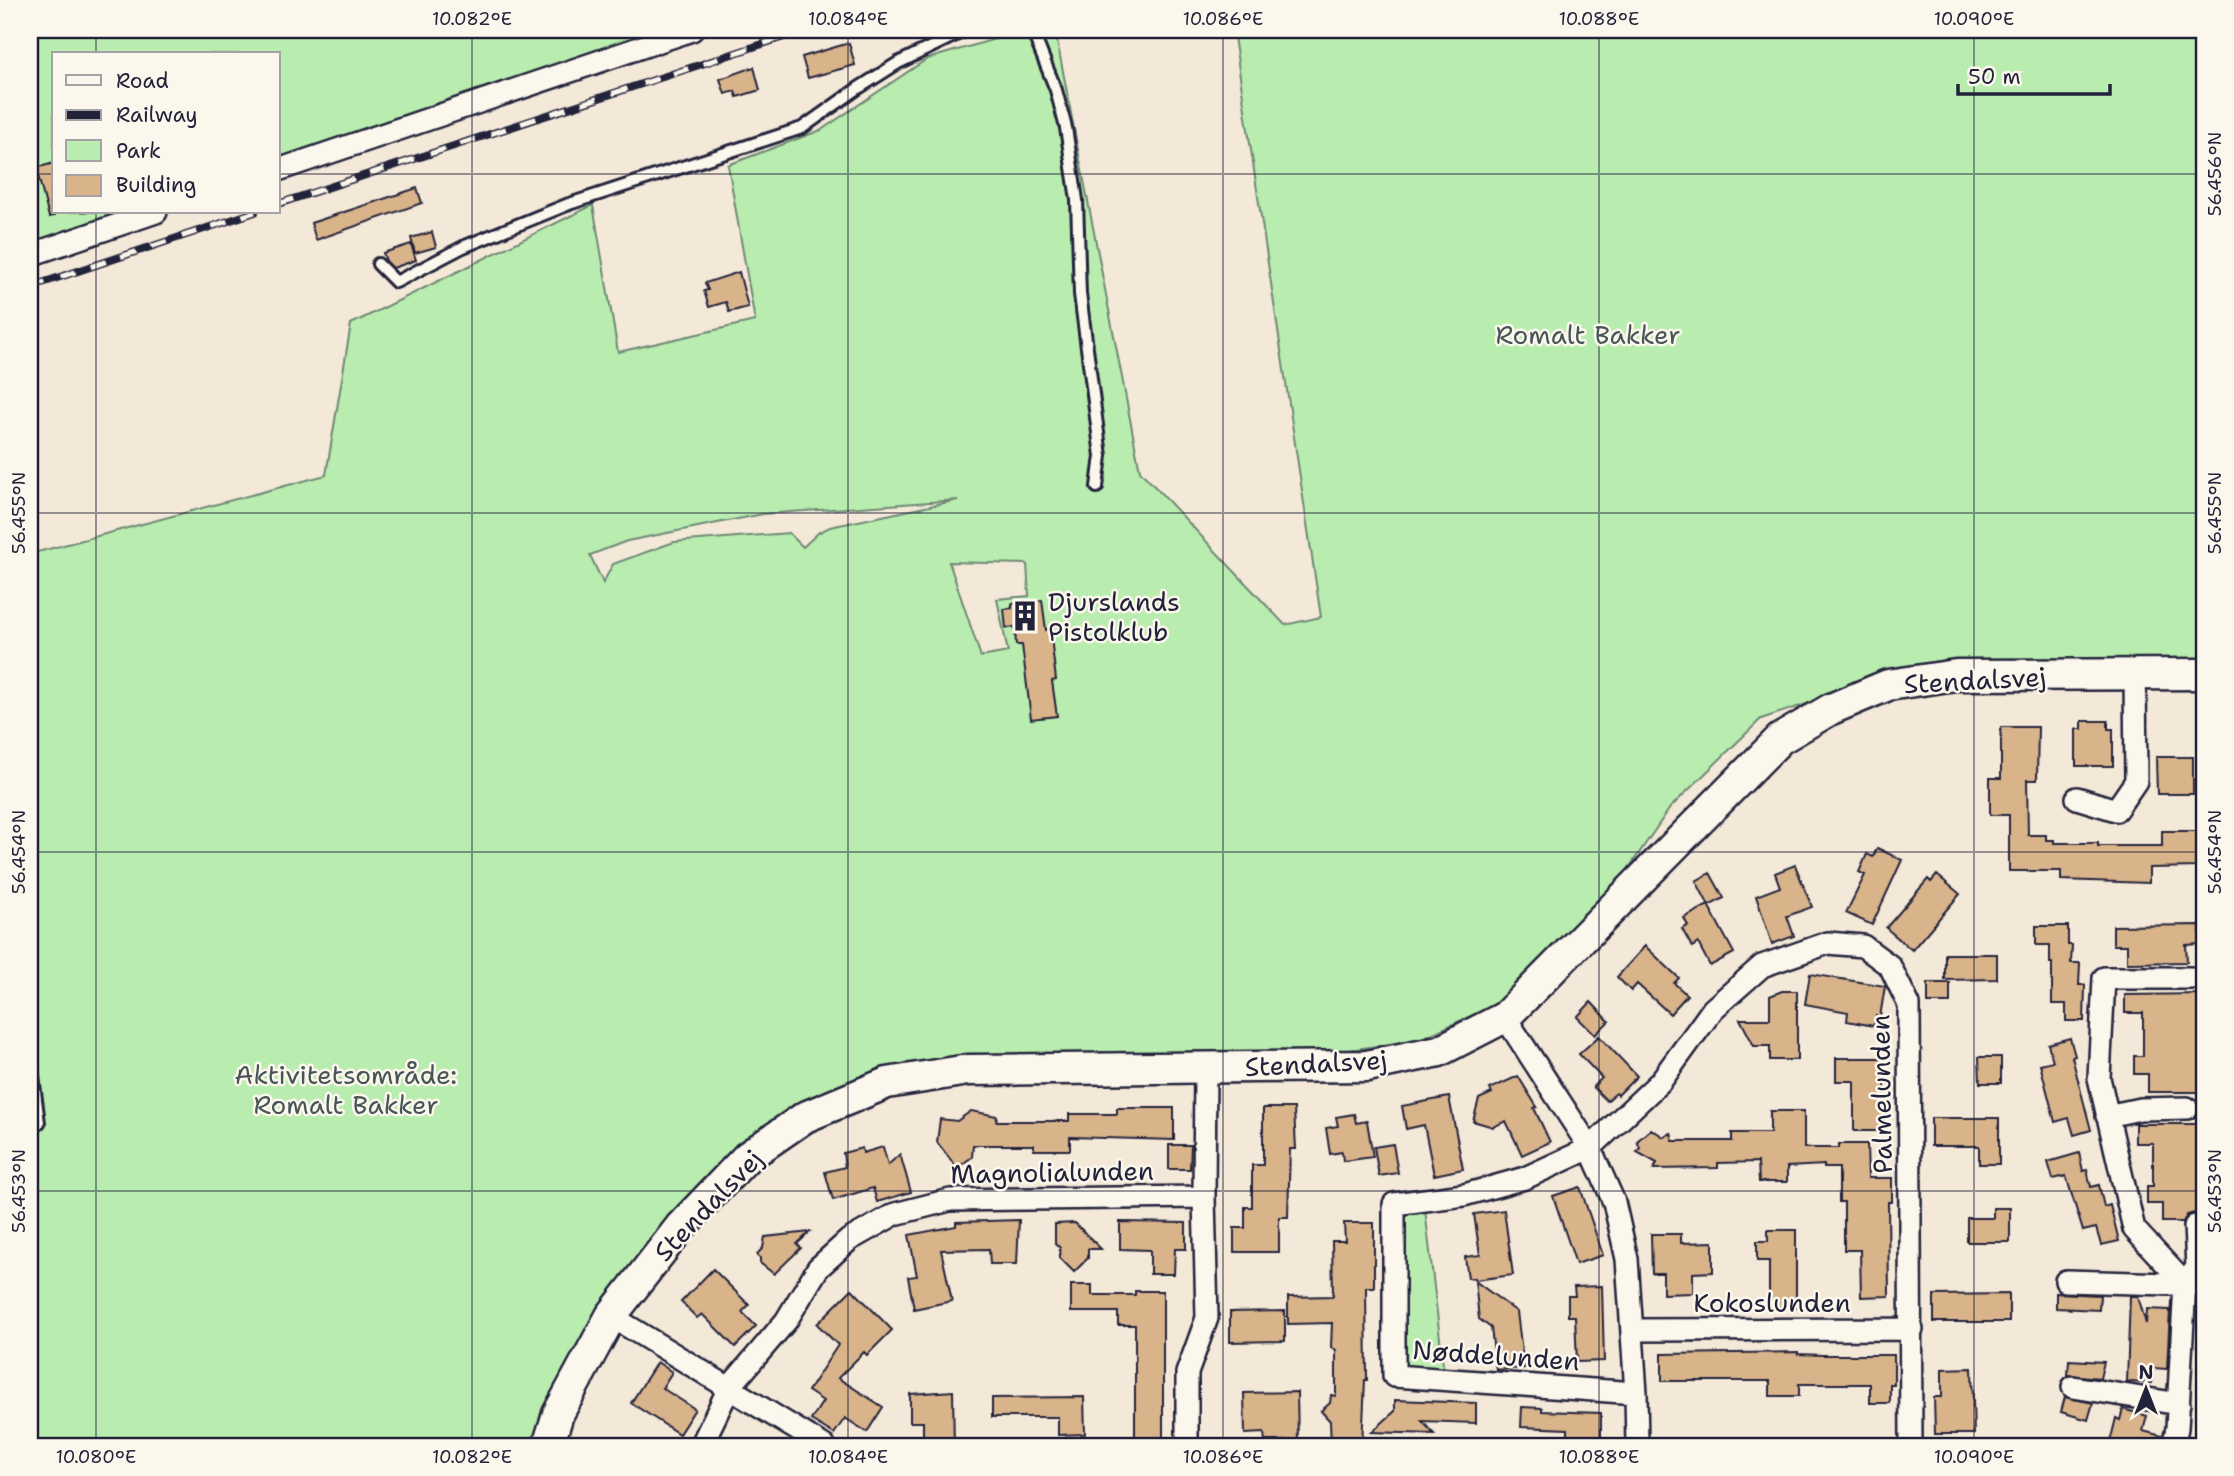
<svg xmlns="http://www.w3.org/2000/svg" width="2234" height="1476" font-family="'Shantell Sans',sans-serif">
<rect width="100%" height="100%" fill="#f4e9d8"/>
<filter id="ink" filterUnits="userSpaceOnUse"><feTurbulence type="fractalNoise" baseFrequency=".0143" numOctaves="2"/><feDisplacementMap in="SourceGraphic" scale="14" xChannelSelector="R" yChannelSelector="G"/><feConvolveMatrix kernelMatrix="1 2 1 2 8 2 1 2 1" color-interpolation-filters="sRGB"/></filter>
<g filter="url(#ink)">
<path fill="#b9edaf" stroke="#6e8875" stroke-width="2" fill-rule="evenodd" d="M30,30h626l-378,128v-104h-224v158h64l-88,31z
M1026,30h29l85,441 145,154 36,-8 -88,-587h971v630l-298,11 -145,48 -91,89 -59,86 -94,96 -31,19 -68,31 -104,15 -350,2 -55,7 -81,26 -86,50 -73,75 -37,51 -67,108h-3l-31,72h-285l-3,-10 1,10h-214v-892l296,-79 25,-151 242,-119 25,147 137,-31 -27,-156 93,-35 106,-71zM958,500l-128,27 -11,5 -16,15 -14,-14 -115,9 -61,22 -10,19 -13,-28 37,-14 136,-27zM949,562l78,2 2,32 -32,3 11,53 -27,5z
M1425,1209l19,164h-29l-14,-8 1,-149 7,-5z"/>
<path fill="#d9b38a" stroke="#22223b" stroke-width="2" d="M849,43l6,22 -47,13 -6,-21z
M754,67l6,23 -23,7 -2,-6 -10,3 -5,-15z
M54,163v53l-5,1 -13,-49z
M417,188l5,15 -106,37 -5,-17z
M432,232l4,15 -21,6 -4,-15z
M411,244l5,16 -23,8 -7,-7 -3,-8z
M739,272l9,35 -19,5 -3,-10 -17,5 -5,-16 4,-1 -3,-7z
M1042,600l4,30 4,-1 6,51 -4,1 5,35 -26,3 -9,-74h-6l-1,-18 -9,1 -2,-19 8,-1v-4z
M2082,721h26v8h5v37h-37v-37h6z
M2001,727h37l-1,53h-10l1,55h18v5h8v3h44v3h64v-15h37v36l-50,1v15l-88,-3v-9h-52v-56h-19v-37h11z
M2156,757h37v37h-36z
M1877,848l25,12 -30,65 -26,-12 19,-38 -6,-3 8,-18 6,3z
M1795,865l17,42 -25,9 7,20 -22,8 -16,-48 24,-9 -5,-14z
M1710,873l14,25 -15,8 -13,-25z
M1937,875l23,19 -48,56 -26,-22 42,-49 3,3z
M1708,905l26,48 -24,13 -12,-23 -6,4 -10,-18 6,-3 -4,-8z
M2200,925v19l-14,1 1,17 -60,1v-18h-14v-19z
M2036,926h32v19h4l-1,18h9l-1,22h6l-1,36h-18v-17h-14v-41h-2v-18h-14z
M1645,946l34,32 -5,5 13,12 -17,19 -33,-30 -6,7 -14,-14z
M1945,954h52v25l-52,1z
M1810,974l75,12 -5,31 -4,-1 -2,10 -27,-5 1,-9 -43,-8z
M1928,983h22v20h-22z
M1782,991h15v69h-27v-14h-16l-14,-27h30v-23z
M2204,994v19h-2l2,79h-56v-18h-14v-18h9v-43h-18v-18z
M1591,1002l18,19 -14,14 -18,-18z
M1599,1036l38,40 -19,19 -2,-2 -9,8 -14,-14 9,-9 -23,-24z
M2070,1038l5,18 -3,1 19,73 -17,5 -5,-17 -14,4 -15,-58 13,-3 -5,-17z
M1979,1057h22v26h-21z
M1836,1058h49v73h-31v-50h-18z
M1518,1076l19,31 -3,1 16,34 -28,13 -16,-34 -13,6 -20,-6 6,-22 13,-6 -2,-4z
M1449,1097l14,72 -29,6 -10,-50 -18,4 -4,-23z
M1117,1108h57v32l-104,-3v13h-36v-5h-61l-1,12 -15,11 -20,-26 3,-23 17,2 14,-10 26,5 -1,5h73v-7h48z
M1263,1108h31l2,41h-6l-2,68h-9v35h-45v-24h11v-21h7v-42h11z
M1770,1111h34v37h35v-4h28l1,34h24v24h-4l1,94 -28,1 -1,-47h-16v-48h-5v-34h-15v-3l-37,2v15h-28l-1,-20 -40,1v5l-64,1 3,-6 -20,-11 3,-4 -3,-7 14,-12 13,8 7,-4 2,8h59v-8h38z
M1354,1114l2,9 11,-2 6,36 -30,4 -1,-9 -12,2 -4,-26 12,-2 -2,-9z
M1931,1118h68v46h-20v-18h-48z
M2135,1124h69v93l-10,-4 -7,2 -4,7h-21v-18h-15v-18h6v-43h-18z
M1393,1144l5,29 -19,3 -5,-29z
M1169,1145h22l-1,24h-21z
M883,1147l5,18 12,-11 11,38 -34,10 -4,-14 -40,12 -8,-28 20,-5 -2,-14 19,-5 1,5z
M2079,1153l4,18 4,-1 4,17 8,-2 5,22 6,-2 9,36 -18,4 -5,-17 -13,3 -17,-55 -13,3 -5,-17z
M1580,1187l23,68 -27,9 -23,-68z
M1993,1208h17v34h-43v-24h26z
M1504,1210l9,65 -38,5v-2h-7l-3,-21 15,-2 -6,-41z
M1019,1220l-2,44h-27l-1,-15 -48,1 11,51 -38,8 -6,-32 9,-1 -8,-41 47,-9v-4z
M1120,1222l66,1v26h-11l-1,25h-24v-24l-30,-1z
M1075,1223l26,26h-13v9l-14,14 -14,-14v-10l-5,-5v-19z
M1344,1223h30v64h-8l1,93h-2l-3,66h-31l-1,-25 -9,-10 9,-8 1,-8 5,1v-46l-5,-3 1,-24 -44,1v-27l45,-1 -1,-55h13z
M1768,1230h28v77h-27v-46h-12v-20h11z
M810,1232l-13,12 4,4 -27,26 -14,-11v-5l-3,-4 6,-6 2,-11z
M1651,1234h30v9l32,-1v30l-20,1v20l-30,1v-21h-11z
M713,1269l36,36 -7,7 14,14 -21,21 -33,-33 -5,4 -16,-16z
M1475,1281l42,31 7,56 -28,2 -5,-42 -12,-9z
M1071,1285h21v10h43v-4h28v155h-28v-121h-17v-13h-47z
M1602,1286l2,75 -27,1 -2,-46h-7v-20h7l-1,-9z
M852,1289l40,41 -25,25 -3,-3 -26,26 45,29 -16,25 -22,-14 -11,16 -23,-14 12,-19 -15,-10 30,-46 -21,-21z
M2056,1293l44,2 -1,15 -43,-2z
M2009,1294v28h-75v-27z
M2130,1296h8l8,28 1,-15 23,1 -3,59 -14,-1 -1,15 -25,-1z
M1285,1311v30l-55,1v-30z
M1798,1352v2l24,1h72v30h-4v18h-20v-19h-71v12h-29v-15h-108v-27z
M2069,1360l35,2 -4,16 -32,-3z
M657,1362l15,10 -10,16 33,21 -16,25 -48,-31z
M1972,1368l2,66h-39l-1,-37h8v-28z
M953,1391l1,55h-31v-24h-13v-28z
M1297,1392l1,49h-33l-1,-8 -19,1 -1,-41z
M1084,1397l1,37 -27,1v-18h-66v-19z
M2065,1397l28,6 -5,17 -27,-8z
M1395,1400l81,3v20l-54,-2 12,13 -62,-2 23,-21z
M1522,1407l20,1v3l59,2v32h-33v-16l-47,-2z
M2123,1409l24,7 -4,15 19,5 -2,10h-48l1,-3 -3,-1 6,-24 4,2z"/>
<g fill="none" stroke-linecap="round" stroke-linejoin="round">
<g stroke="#22223b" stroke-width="16">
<path id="lane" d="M1032,30l24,60 10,38 11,72 3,94 21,162 -4,31
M378,264l18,18 67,-35 106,-43 233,-76 55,-39 41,-26 68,-33
M30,1053l9,70"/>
</g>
<g stroke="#22223b" stroke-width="26">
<path id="street" d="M278,170l414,-140
M30,255l126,-43
M2077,798l39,12 20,-29 -1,-107
M1505,1017l85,131 24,54 13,57 9,134 1,53
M2107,1116l33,-7 47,-1
M2066,1281l138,4
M2185,1284l12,-17 -2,-41
M611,1316l213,130
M1633,1330l279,-1
M2073,1387l106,17
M1636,1393l-242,-17v-172l70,-9 61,-17 65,-30 70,-66 53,-73 49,-43 66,-23 35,3 27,20 19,39 2,441
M701,1446l28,-58 57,-67 32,-53 31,-28 46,-26 55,-14 254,-3
M1187,1446v-73l20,-55 -3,-121 1,-129
M2173,1446l4,-18 8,-144 -51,-55 -35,-151 5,-100h87"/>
</g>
<g stroke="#22223b" stroke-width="35">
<path id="secondary" d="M548,1446l10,-32 53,-98 70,-90 66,-69 58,-40 82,-34 81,-13 399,-4 72,-15 66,-34 275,-278 51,-30 57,-24 68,-10 248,-1"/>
</g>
<use href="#lane" stroke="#fbf7ec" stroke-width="10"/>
<use href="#street" stroke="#fbf7ec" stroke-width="21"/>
<use href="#secondary" stroke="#fbf7ec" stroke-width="30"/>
<g stroke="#22223b" stroke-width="8">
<path id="rail" d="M278,204l527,-174
M30,287l225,-75"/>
</g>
<use href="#rail" stroke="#fbf7ec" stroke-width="5" stroke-dasharray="16" stroke-linecap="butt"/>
</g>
</g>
<path fill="none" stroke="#22223b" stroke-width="2" stroke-opacity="0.45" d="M96,30v24M472,30v1416M848,30v1416M1223,30v1416M1599,30v1416M1974,30v1416M30,174h24M278,174h1926M96,212v1234M30,513h2174M30,852h2174M30,1191h2174"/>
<defs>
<g id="building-bare" transform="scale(2.415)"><path d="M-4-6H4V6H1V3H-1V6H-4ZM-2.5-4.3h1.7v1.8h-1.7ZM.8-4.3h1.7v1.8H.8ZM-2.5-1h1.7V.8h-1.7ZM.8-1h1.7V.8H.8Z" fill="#22223b" stroke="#fbf7ec" stroke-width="2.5" paint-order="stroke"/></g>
</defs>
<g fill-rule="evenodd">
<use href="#building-bare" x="1025" y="616"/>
</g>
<g text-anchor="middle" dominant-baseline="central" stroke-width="5" stroke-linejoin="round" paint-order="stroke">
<g font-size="26" fill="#485558" stroke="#fbf7ec">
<text x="1588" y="334">Romalt Bakker</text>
<text x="346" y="1074">Aktivitetsområde:<tspan x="346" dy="30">Romalt Bakker</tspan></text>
</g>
<g font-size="26" fill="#22223b" stroke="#fbf7ec" text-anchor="start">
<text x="1048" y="601">Djurslands<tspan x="1048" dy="30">Pistolklub</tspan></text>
</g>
<g font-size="26" fill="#22223b" stroke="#fbf7ec">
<text transform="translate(1975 680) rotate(-3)">Stendalsvej</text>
<text transform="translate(1316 1063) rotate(-3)">Stendalsvej</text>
<text transform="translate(1881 1094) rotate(-91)">Palmelunden</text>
<text transform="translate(1052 1172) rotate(-1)">Magnolialunden</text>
<text transform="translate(708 1205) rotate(-46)">Stendalsvej</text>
<text x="1772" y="1302">Kokoslunden</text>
<text transform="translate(1496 1355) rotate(4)">Nøddelunden</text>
</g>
</g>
<rect width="2234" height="1476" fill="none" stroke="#fbf7ec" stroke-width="77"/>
<rect x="52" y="52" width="228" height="161" fill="#fbf7ec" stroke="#a4a2a5" stroke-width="2"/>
<rect x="66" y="75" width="35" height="10" fill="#fbf7ec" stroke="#a4a2a5" stroke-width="2"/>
<text x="116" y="88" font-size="21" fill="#22223b">Road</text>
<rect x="66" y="110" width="35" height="10" fill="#22223b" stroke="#a4a2a5" stroke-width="2"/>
<text x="116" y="122" font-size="21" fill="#22223b">Railway</text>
<rect x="66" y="140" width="35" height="21" fill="#b9edaf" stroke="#a4a2a5" stroke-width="2"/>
<text x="116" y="158" font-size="21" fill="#22223b">Park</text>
<rect x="66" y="175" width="35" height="21" fill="#d9b38a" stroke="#a4a2a5" stroke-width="2"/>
<text x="116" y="192" font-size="21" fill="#22223b">Building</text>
<g transform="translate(2146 1389)" stroke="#fbf7ec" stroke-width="5" paint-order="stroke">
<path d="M0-5L12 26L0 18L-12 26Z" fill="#22223b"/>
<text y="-10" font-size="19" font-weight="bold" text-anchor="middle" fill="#22223b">N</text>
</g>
<path d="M1958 84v10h152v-10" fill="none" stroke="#22223b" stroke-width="3.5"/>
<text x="1968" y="84" font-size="21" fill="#22223b" stroke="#fbf7ec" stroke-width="5" paint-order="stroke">50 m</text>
<rect x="38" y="38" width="2158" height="1400" fill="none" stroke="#22223b" stroke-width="2.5"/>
<g font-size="18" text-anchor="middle" fill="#22223b">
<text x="472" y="25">10.082°E</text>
<text x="848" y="25">10.084°E</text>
<text x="1223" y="25">10.086°E</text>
<text x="1599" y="25">10.088°E</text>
<text x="1974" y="25">10.090°E</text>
<text transform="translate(2215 174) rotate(-90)" y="6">56.456°N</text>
<text transform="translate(19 513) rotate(-90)" y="6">56.455°N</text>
<text transform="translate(2215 513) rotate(-90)" y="6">56.455°N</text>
<text transform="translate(19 852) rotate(-90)" y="6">56.454°N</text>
<text transform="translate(2215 852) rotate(-90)" y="6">56.454°N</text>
<text transform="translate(19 1191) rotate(-90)" y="6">56.453°N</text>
<text transform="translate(2215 1191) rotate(-90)" y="6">56.453°N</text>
<text x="96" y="1463">10.080°E</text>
<text x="472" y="1463">10.082°E</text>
<text x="848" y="1463">10.084°E</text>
<text x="1223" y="1463">10.086°E</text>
<text x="1599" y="1463">10.088°E</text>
<text x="1974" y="1463">10.090°E</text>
</g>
</svg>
